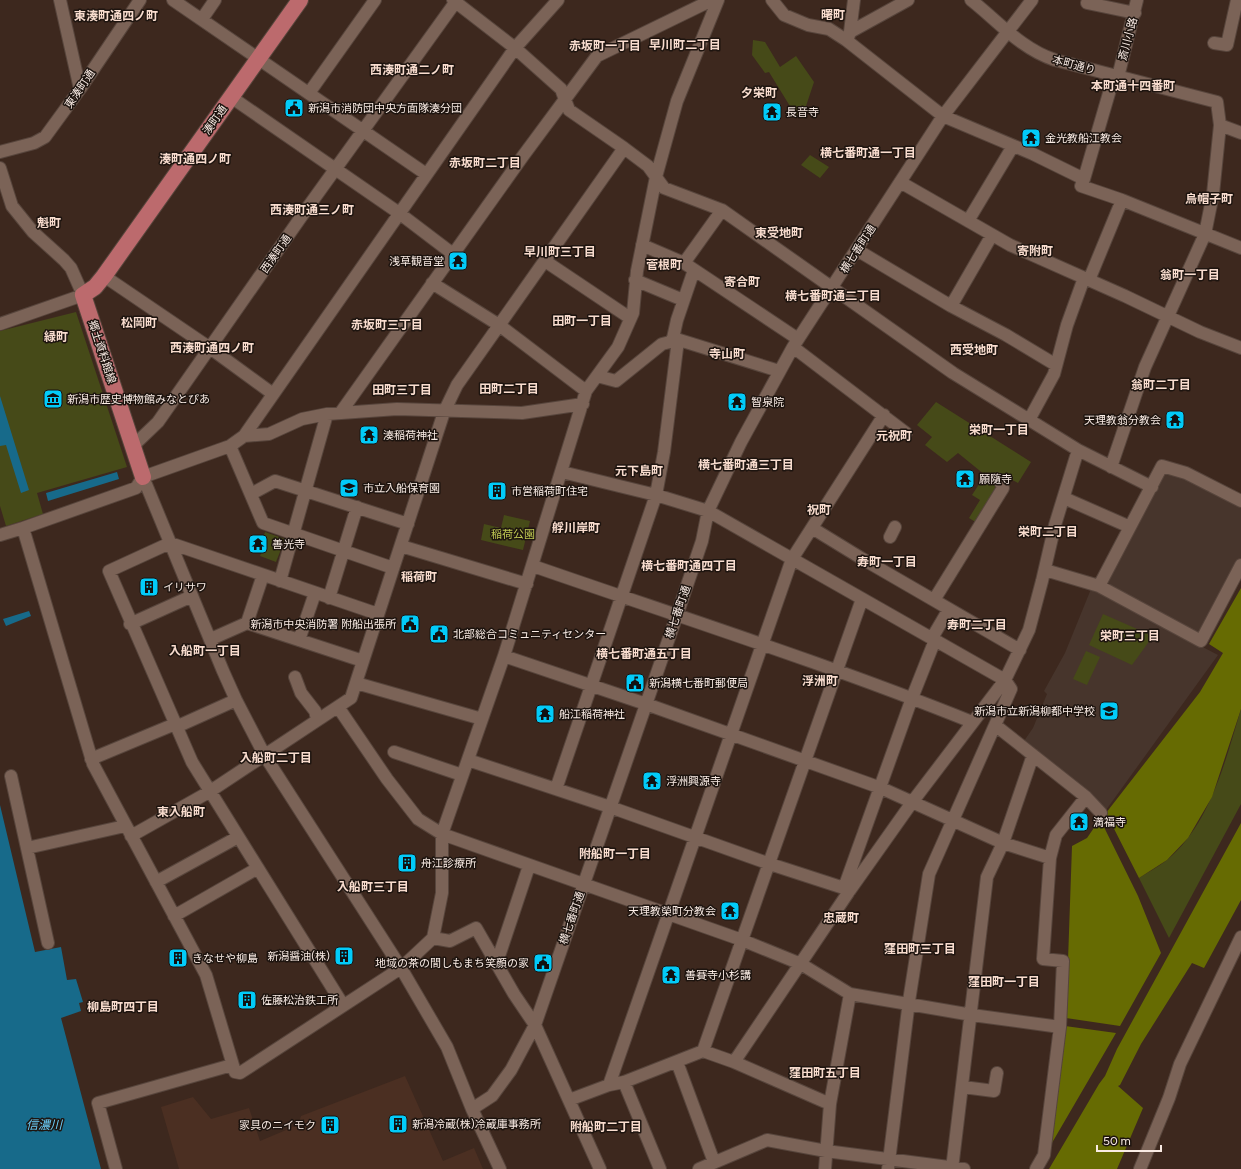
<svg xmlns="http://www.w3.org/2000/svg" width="1241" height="1169" font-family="Figtree,'Noto Sans JP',sans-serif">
<rect width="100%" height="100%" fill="#3d281e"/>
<path fill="#4b2f22" d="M405,1076l38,85 31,-13 9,21h-304l-18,-62 32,-10 18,22 38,-11 11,33 38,-16 3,-9z"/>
<path fill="#47352c" d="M1169,470l72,37v51l-41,78 -96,-50 58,-114z
M1091,589l127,66 -112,155 -29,-28 -32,-22 -21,-19 9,-13 14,-34 -3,-3 21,-38z"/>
<path fill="#464a18" d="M753,40l12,2 15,25 16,-11 18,26 -8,24 -10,10 -27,-44 -4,1 -13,-18z
M810,155l19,12 -9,11 -19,-13z
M76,312l51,155 -90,26 6,21 -37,12 -6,-20v-175z
M936,402l95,60 -13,21 -13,-7 -28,47 -8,-5 11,-18 -8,-5 13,-20 -27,-22 -11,9 -22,-17 7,-8 -15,-12z
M504,515l26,6 -7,29 -42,-10 3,-16 17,4z
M265,532l20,7 -9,23 -16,-6 5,-13 -3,-1z
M1103,614l50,22 -21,29 -43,-20z
M1086,651l14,6 -13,28 -14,-6z
M1241,709v95l-72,134 -30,-60c9,-6 19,-11 28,-18 43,-35 59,-101 74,-151z"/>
<path fill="#666b02" d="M1241,588v121l-29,88 -24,41 -21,22 -28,18 -33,-65 94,-121 23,-39 -14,-9z
M1100,819l38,77 23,57 -41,73 -54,-8 6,-172 15,-8z
M1241,823v77l-37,68 -12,-5 -51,81 -21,41 -2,1 25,22 -26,61h-68l50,-85 6,-8 12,-27z
M1065,1026l51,7 -67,115z"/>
<path fill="#176a8a" d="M0,396l29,94 -8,3 -15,-48 -6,1z
M117,472l2,7 -71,22 -2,-8z
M29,611l2,5 -25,10 -3,-7z
M0,805l35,147 26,-5 6,33 9,-1 7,23 -4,1 2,8 -20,7 40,151h-101z"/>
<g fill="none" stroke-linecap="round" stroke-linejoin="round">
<g stroke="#57453c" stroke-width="14">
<path id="minor" d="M60,0l20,89
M173,0l253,174
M453,0l62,48 46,41 8,21 55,38 24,18 16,22 58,22 231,163 125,77 74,37
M558,0l-43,48 -271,388 -14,10 -87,31 -7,11 -113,40 70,236 113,211 29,97 5,1 161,-105 32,-30 9,-45v-59l62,-178 82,-265 32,-44 15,-34 4,-42 19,-94 21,-76 41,-101
M772,0l12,15 24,10 21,4 17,11 97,76 90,38 51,25 -3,7 41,14 119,48
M971,0c27,21 50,49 84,60l162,42 3,23 21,8
M1087,3l48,10
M202,19l13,-19
M850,32l58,-32
M848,38l2,-6 4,-32
M1214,43l13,2 10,-45
M1118,77l19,-77
M309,93l66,-93
M231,97l168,116 54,41
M0,152l34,-9 11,-6 35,-48 60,-89
M0,168l12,38 21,26 31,28 7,8 12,27 -83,29
M1084,179l30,-103
M900,182l110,63 115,51 75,36 41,16
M968,221l45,-75
M642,245l42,18 114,76
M857,250l94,56 55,29 50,30
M545,261l85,57
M684,263l38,-53
M104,276l106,72 63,46
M635,280l48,20
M1089,280l33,-80
M432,283l67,42 87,66
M951,306l41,-71
M673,338l106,33
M793,347l113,86
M597,376l19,5 46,-37 8,-2 3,-4 4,-18 17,-50
M341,412l182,-256 74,-100 115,-56
M1029,420l25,-46 13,-49 17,-47
M244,436l25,-2 33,-15 25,-5 70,-5 125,4 61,-9
M133,446l25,-24 150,-215 149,-207
M230,446l33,77 130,45
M1111,467l34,-100 60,-133 8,-40 7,-69
M562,472l94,23 52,16 297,169 6,9 -82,185 -20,127 -21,168
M143,477l80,194 13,29 29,56 136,212 46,79 25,62 28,60
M251,494l24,-13 133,43
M1064,498l66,29
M812,528l49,30 159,92
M0,535l23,-7
M890,537l5,-10
M401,546l126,38
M533,566c147,51 295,98 439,156
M1045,570l54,16 102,55 40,-76
M280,581l47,-167
M1099,586l63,-120 24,7 55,28
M329,598l28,-91
M934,600l69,-112 -2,-5
M247,623l16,-48
M130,624l62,-28
M932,638l17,-29
M211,639l36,-16 116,38
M299,640l16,-47
M504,656l142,48 235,84 122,55 47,15
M295,677l6,16 14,18 2,8
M356,683l126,36
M338,707l49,72 31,40 24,15 300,106 59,24 49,30 122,21 88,12
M995,725l91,72 15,16
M176,727l60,-27
M394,752l68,23
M91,759l84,-35
M468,760l142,47 160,57 80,26
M11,776l37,167
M556,789l100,-294 8,-43 14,-112
M131,836l78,-44 142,-94 93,-286 13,-27 167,-237
M27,848l98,-22
M156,882l82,-45
M844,888l68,-190 23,-58
M174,916l84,-48
M433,938l17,3 26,-13 38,66 21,31 65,144
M497,962l32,-96
M343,1005l-151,-243 -83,-191 61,-28 208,71
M703,1051l159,-452
M677,1062l37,100
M734,1062l116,-172 63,-89 92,-121 24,-50 13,-49 13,-56 23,-75
M624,1082l36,87
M609,1085l183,-526 92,-144
M963,1087l31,4 3,-18
M569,1100l40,-15 15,-3 79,-31 31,11 96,42
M472,1109l20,-13 19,-26 24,-45 142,-410 25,-74 6,-30 33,-69 52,-95 150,-231 89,-116
M116,1169l-18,-66 134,-38
M699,1169l68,-29 59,11 138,18
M825,1169l5,-65 20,-110
M952,1169l35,-292 16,-34 30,-88
M1036,1169l8,-14 16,-128 3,-66 -20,-2 7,-101 6,-23 30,-38
M1140,1169l29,-71 11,-34 61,-127"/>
</g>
<g stroke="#57453c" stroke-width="18">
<path id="major" d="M143,477l-60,-182 12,-8 9,-11 196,-276"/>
</g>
<use href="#minor" stroke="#7b6357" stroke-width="12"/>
<use href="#major" stroke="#bc6a6d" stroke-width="16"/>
</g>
<defs>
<g id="civic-square" transform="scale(1)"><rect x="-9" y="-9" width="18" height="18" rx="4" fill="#02cbf9" stroke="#1d140f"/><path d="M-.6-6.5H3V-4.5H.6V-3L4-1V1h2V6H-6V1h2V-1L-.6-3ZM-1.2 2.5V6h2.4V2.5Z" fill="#111"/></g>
<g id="temple-square" transform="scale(1)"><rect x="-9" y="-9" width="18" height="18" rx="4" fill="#02cbf9" stroke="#1d140f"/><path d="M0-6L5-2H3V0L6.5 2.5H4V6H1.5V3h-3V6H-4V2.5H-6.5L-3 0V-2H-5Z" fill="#111"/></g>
<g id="museum-square" transform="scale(1)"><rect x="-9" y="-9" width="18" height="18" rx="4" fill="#02cbf9" stroke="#1d140f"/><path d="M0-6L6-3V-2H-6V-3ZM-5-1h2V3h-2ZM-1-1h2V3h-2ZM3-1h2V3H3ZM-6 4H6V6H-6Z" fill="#111"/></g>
<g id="school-square" transform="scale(1)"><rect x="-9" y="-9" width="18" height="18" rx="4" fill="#02cbf9" stroke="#1d140f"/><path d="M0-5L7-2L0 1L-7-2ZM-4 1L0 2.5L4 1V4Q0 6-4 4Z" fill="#111"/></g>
<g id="building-square" transform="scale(1)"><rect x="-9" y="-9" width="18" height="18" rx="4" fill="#02cbf9" stroke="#1d140f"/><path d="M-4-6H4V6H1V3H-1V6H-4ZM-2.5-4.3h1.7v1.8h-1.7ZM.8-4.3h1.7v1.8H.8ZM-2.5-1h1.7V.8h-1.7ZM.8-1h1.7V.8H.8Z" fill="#111"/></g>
</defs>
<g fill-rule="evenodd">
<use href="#civic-square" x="294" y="108"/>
<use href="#temple-square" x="772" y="112"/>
<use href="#temple-square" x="1031" y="138"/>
<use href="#temple-square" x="458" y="261"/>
<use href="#museum-square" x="53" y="399"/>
<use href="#temple-square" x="737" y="402"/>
<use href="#temple-square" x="1175" y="420"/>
<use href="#temple-square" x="369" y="435"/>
<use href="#temple-square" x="965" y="479"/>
<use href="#school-square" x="349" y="488"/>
<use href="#building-square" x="497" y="491"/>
<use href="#temple-square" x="258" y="544"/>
<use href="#building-square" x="149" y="587"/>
<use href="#civic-square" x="410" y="624"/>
<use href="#civic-square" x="439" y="634"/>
<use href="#civic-square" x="635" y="683"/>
<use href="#school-square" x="1109" y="711"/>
<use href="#temple-square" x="545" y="714"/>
<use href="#temple-square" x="652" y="781"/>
<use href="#temple-square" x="1079" y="822"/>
<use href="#building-square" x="407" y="863"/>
<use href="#temple-square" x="730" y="911"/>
<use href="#building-square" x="344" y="956"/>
<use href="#building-square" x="178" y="958"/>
<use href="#civic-square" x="543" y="963"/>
<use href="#temple-square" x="671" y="975"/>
<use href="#building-square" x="247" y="1000"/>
<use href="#building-square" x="398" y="1124"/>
<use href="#building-square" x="330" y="1125"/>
</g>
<g text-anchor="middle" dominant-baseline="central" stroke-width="3" stroke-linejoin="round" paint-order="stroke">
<g font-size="11" fill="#f9ebe4" stroke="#1d140f">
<text transform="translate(1128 39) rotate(-75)">斎川小路</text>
<text transform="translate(1074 65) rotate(15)">本町通り</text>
<text transform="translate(80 89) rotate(-56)">東湊町通</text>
<text transform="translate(215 120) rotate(-55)">湊町通</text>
<text transform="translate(858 249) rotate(-57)">横七番町通</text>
<text transform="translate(276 254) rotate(-55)">西湊町通</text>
<text transform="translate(102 352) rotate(72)">郷土資料館線</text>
<text transform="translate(678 612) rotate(-71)">横七番町通</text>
<text transform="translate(572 918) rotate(-71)">横七番町通</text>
</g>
<g font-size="11" fill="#f9ebe4" stroke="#1d140f" text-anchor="start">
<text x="308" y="108">新潟市消防団中央方面隊湊分団</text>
<text x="786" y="112">長音寺</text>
<text x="1045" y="138">金光教船江教会</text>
<text x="444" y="261" text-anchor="end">浅草観音堂</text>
<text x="67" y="399">新潟市歴史博物館みなとぴあ</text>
<text x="751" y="402">智泉院</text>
<text x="1161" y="420" text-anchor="end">天理教翁分教会</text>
<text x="383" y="435">湊稲荷神社</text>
<text x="979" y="479">願隨寺</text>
<text x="363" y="488">市立入船保育園</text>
<text x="511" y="491">市営稲荷町住宅</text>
<text x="272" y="544">善光寺</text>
<text x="163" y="587">イリサワ</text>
<text x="396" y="624" text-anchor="end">新潟市中央消防署 附船出張所</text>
<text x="453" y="634">北部総合コミュニティセンター</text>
<text x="649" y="683">新潟横七番町郵便局</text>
<text x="1095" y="711" text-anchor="end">新潟市立新潟柳都中学校</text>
<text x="559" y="714">船江稲荷神社</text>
<text x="666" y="781">浮洲興源寺</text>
<text x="1093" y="822">満福寺</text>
<text x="421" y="863">舟江診療所</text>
<text x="716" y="911" text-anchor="end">天理教榮町分教会</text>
<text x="330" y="956" text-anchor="end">新潟醤油(株)</text>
<text x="192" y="958">きなせや柳島</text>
<text x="529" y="963" text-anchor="end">地域の茶の間しもまち笑顔の家</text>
<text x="685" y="975">善賽寺小杉講</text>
<text x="261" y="1000">佐藤松治鉄工所</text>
<text x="412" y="1124">新潟冷蔵(株)冷蔵庫事務所</text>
<text x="316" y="1125" text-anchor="end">家具のニイモク</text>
</g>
<g font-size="11" fill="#c1ca53" stroke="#1d140f">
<text x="513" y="534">稲荷公園</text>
</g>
<g font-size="12" font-weight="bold" fill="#f8dcce" stroke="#1d140f">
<text x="833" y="15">曙町</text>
<text x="116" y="16">東湊町通四ノ町</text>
<text x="685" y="45">早川町二丁目</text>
<text x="605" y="46">赤坂町一丁目</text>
<text x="412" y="70">西湊町通二ノ町</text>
<text x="1133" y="86">本町通十四番町</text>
<text x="759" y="93">夕栄町</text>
<text x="868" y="153">横七番町通一丁目</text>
<text x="195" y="159">湊町通四ノ町</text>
<text x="485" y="163">赤坂町二丁目</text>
<text x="1209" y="199">烏帽子町</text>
<text x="312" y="210">西湊町通三ノ町</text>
<text x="49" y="223">魁町</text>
<text x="779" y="233">東受地町</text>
<text x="1035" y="251">寄附町</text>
<text x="560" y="252">早川町三丁目</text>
<text x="664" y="265">菅根町</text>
<text x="1190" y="275">翁町一丁目</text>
<text x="742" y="282">寄合町</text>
<text x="833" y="296">横七番町通二丁目</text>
<text x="582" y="321">田町一丁目</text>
<text x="139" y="323">松岡町</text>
<text x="387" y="325">赤坂町三丁目</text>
<text x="56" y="337">緑町</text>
<text x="212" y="348">西湊町通四ノ町</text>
<text x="974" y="350">西受地町</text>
<text x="727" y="354">寺山町</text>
<text x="1161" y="385">翁町二丁目</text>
<text x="509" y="389">田町二丁目</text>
<text x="402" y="390">田町三丁目</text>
<text x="999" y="430">栄町一丁目</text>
<text x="894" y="436">元祝町</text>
<text x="746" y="465">横七番町通三丁目</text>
<text x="639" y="471">元下島町</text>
<text x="819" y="510">祝町</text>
<text x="576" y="528">艀川岸町</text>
<text x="1048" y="532">栄町二丁目</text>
<text x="887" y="562">寿町一丁目</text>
<text x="689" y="566">横七番町通四丁目</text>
<text x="419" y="577">稲荷町</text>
<text x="977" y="625">寿町二丁目</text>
<text x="1130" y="636">栄町三丁目</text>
<text x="205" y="651">入船町一丁目</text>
<text x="644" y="654">横七番町通五丁目</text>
<text x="820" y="681">浮洲町</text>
<text x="276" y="758">入船町二丁目</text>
<text x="181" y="812">東入船町</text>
<text x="615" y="854">附船町一丁目</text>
<text x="373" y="887">入船町三丁目</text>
<text x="841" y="918">忠蔵町</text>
<text x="920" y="949">窪田町三丁目</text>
<text x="1004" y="982">窪田町一丁目</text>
<text x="123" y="1007">柳島町四丁目</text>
<text x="825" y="1073">窪田町五丁目</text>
<text x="606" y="1127">附船町二丁目</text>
</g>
<g font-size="12" font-style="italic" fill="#6cd1fe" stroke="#1d140f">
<text x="44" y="1125">信濃川</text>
</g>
</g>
<path d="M1097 1145v6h64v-6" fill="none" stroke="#f9ebe4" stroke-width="2"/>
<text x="1103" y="1145" font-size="12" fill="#f9ebe4" stroke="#1d140f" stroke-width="3" paint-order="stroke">50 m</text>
</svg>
